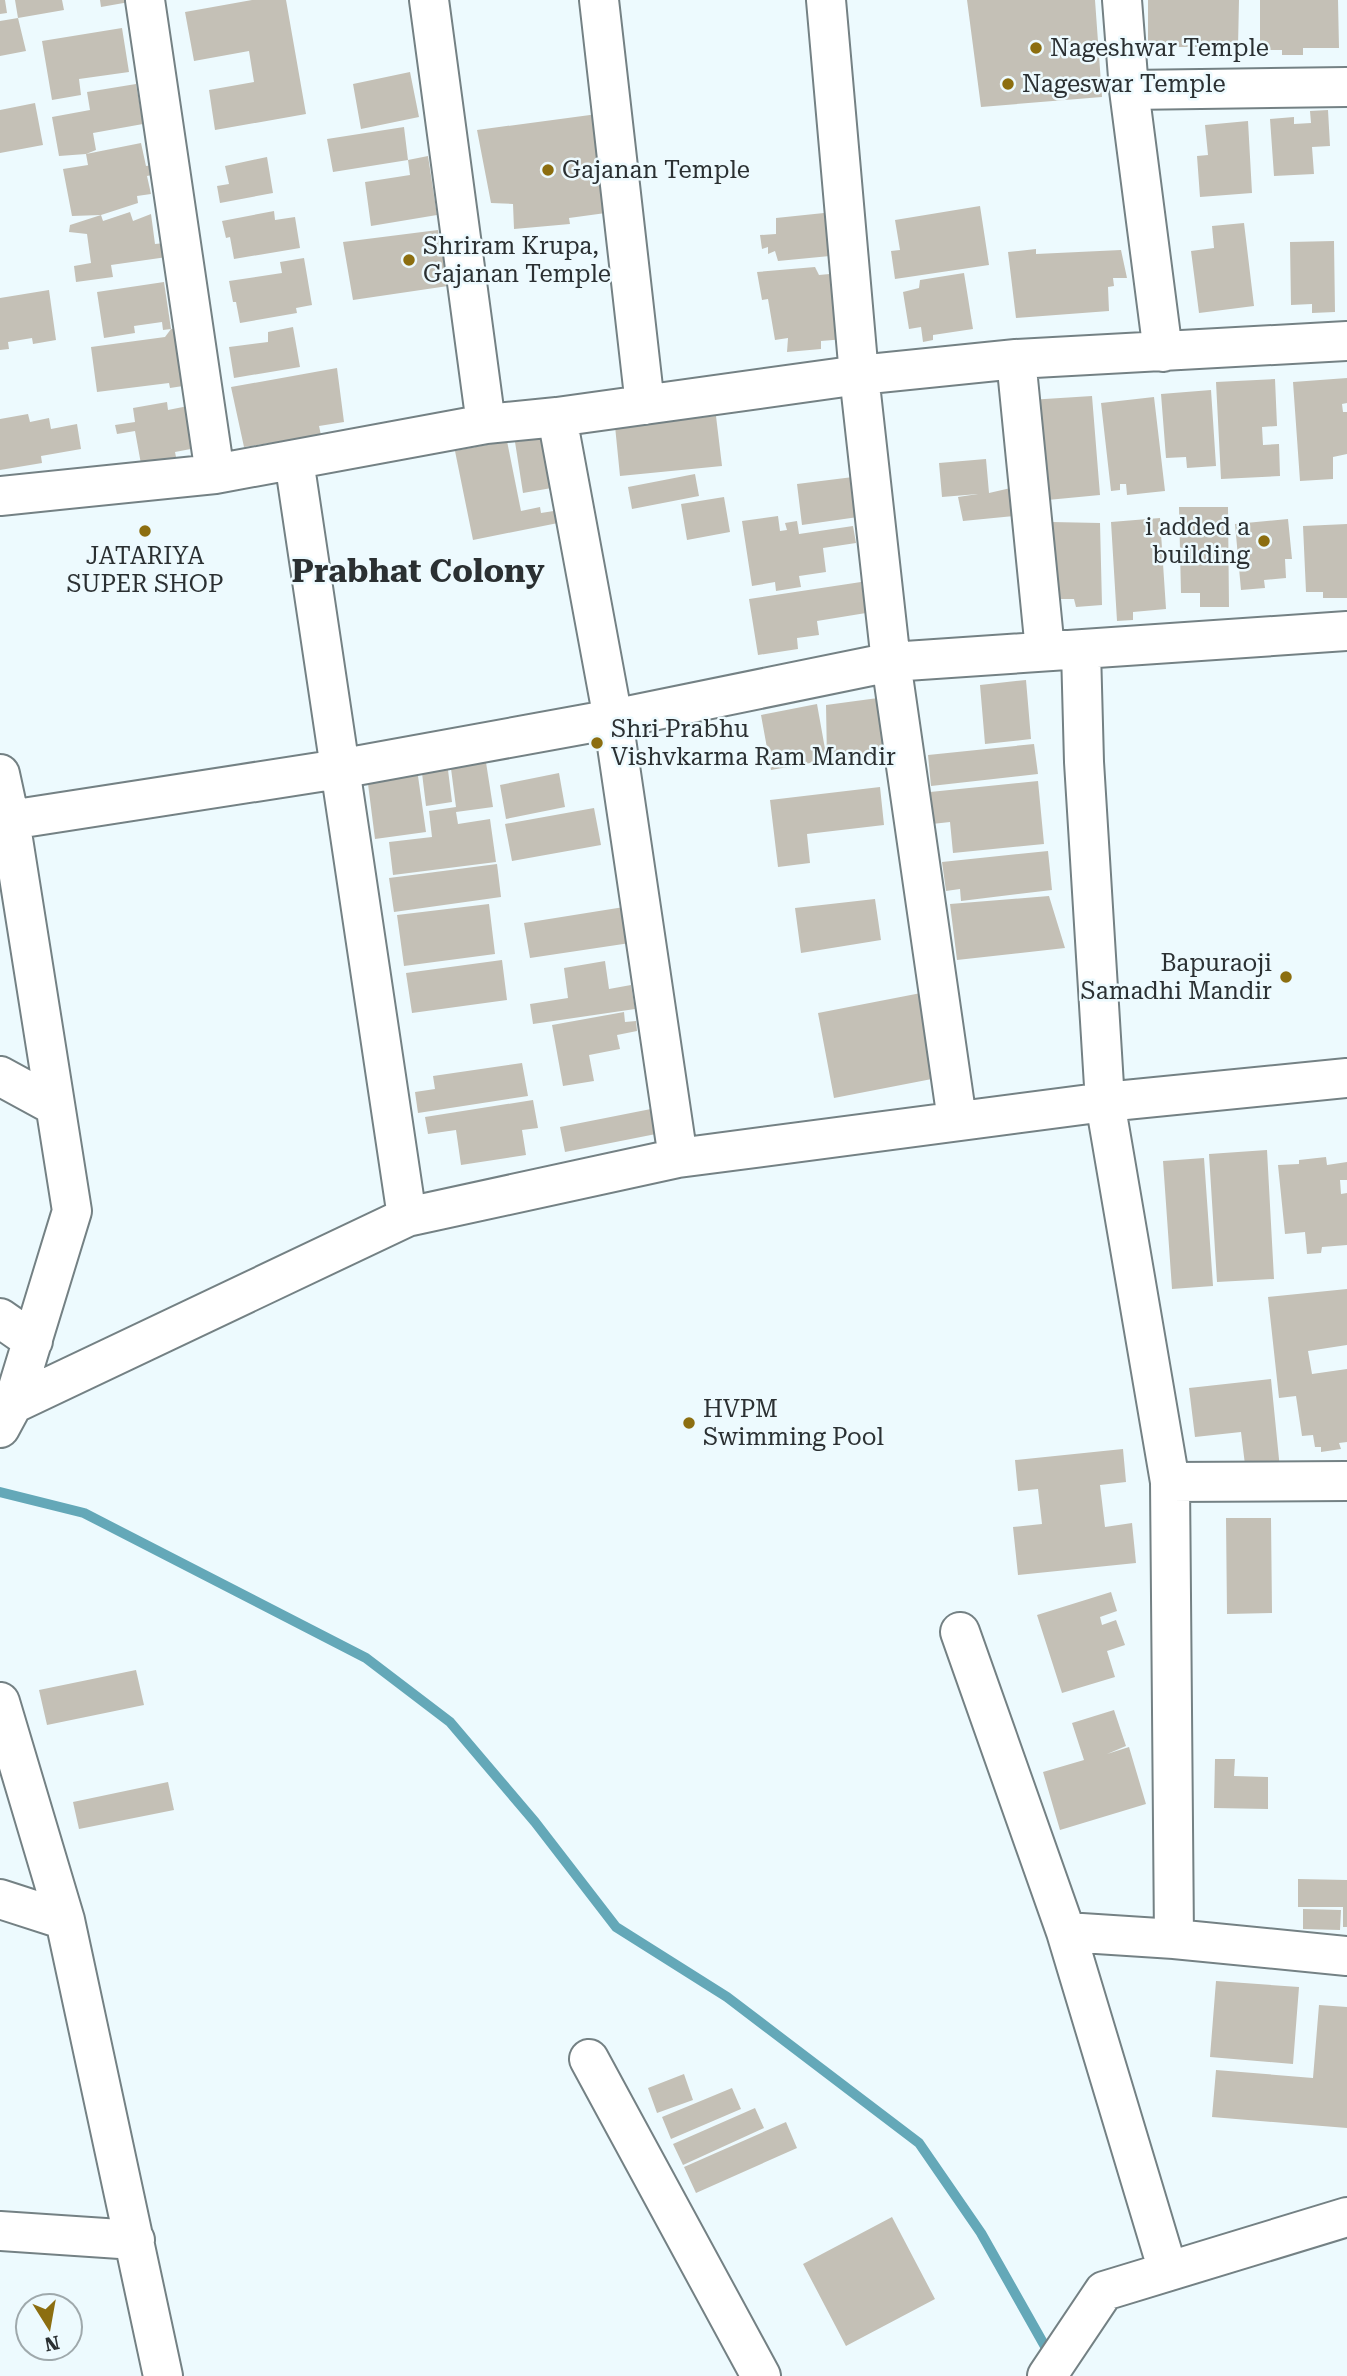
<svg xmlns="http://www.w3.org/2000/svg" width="1347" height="2376" font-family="'Roboto Serif',serif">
<rect width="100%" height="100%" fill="#edfafe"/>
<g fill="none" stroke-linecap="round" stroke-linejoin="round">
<path stroke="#64a8b8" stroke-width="10" d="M0,1492l84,21 282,145 84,64 85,100 81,105 111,70 192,146 62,90 70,124"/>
</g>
<path fill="#c4c0b6" d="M0,0h5l2,13 -7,1z
M15,0h47l2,10 -46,8z
M100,0h34l1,1 -34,6z
M252,0h34l20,114 -91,16 -6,-40 45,-8 -5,-31 -55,10 -9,-49z
M967,0h128l7,97 -121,10z
M1148,0h91l-1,47h-90z
M1260,0h78l1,48h-36v7h-21v-5h-22z
M18,18l8,33 -26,5v-35z
M122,28l7,44 -50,7 2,16 -29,5 -10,-59z
M410,72l9,45 -58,12 -8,-45z
M136,84l7,40 -50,9 3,17 -10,4 55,-11 5,23 9,-1 2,9 -10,2 4,18 -14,2 1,7 -37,12 2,6 27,-9 3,9 18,-7 4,30 10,-1 2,14 -56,8 2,12 -37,5 -2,-16 17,-3 -4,-29 -18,-2 1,-7 31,-10 -29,1 -9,-47 25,-4 -2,-11 -27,2 -7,-39 38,-7 -3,-18z
M35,103l8,42 -43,8v-43z
M1328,110l2,36 -18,1 2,27 -40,2 -4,-57 24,-2v7l17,-1 -1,-12z
M605,113l8,99 -44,6 1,6 -56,5 -1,-25 -22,-1 -14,-73z
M1248,121l4,72 -52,4 -3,-41 11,-1 -3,-30z
M404,127l4,33 -75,12 -6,-33z
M428,156l9,59 -66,11 -6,-44 45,-7 -2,-15z
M267,157l6,36 -53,10 -3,-17 12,-2 -4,-18z
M980,206l9,59 -94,14 -4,-28 9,-1 -5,-30z
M274,211l1,9 20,-3 5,31 -66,11 -4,-22 -4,1 -4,-17z
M824,213l6,43 -52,5 -3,-10 -7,3v-7l-6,2 -2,-14 16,-1v-16z
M1244,223l10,83 -55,7 -8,-62 23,-3 -2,-22z
M438,230l10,56 -95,14 -10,-58z
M1334,241l1,71 -23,1v-9l-21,1 -1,-63z
M1036,249v5l85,-4 6,28h-14l1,8 -6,1 1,24 -93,7 -8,-66z
M304,258l8,47 -16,3 1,5 -57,10 -4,-21h-3l-4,-21 53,-8 -2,-11z
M815,267l4,8 21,-2 5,66 -24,2v8l-34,3 1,-14 -13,2 -7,-41 -6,1 -5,-28z
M964,273l9,56 -40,6v5l-10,2 -2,-15 -12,2 -6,-37 16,-4 1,-8z
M164,282l7,47 -8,1 -1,-8 -28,4 1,7 -31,5 -7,-46z
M49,290l7,50 -23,4 -1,-6 -24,4 1,7 -9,1v-52z
M187,327l-4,59 -13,2 -1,-5 -72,9 -6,-45 74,-10 6,-8z
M293,327l7,40 -66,11 -5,-31 39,-5v-10z
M337,368l7,54 -25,4 2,9 -77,12 -13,-60z
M1347,378v25l-5,1 1,8h4v42l-14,3v22l-33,2 -7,-99z
M1275,379l2,47 -15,1 1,18 16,-1 1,32 -59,3 -5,-97z
M1211,390l5,76 -29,2 -1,-11 -20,1 -5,-64z
M1092,396l8,99 -63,6 -8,-101z
M1154,397l11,94 -38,4 -1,-11h-6v6l-9,1 -10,-88z
M167,402l1,8 20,-4 8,42 -21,4 1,5 -35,7 -6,-33 -18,3 -2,-9 20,-3 -2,-14z
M28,414l2,8 19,-4 2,11 26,-5 4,25 -40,7 1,7 -42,7v-51z
M716,416l6,50 -102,10 -5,-50z
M555,436l8,50 -40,7 -8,-51z
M507,441l14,70 19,-4 1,6 19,-3 3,12 -90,18 -18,-89z
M986,459l3,34 26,-6 -1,29 -51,5 -5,-24 20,-3 -36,3 -3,-34z
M695,474l4,22 -67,13 -4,-22z
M853,477l5,40 -56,8 -5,-41z
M724,497l6,35 -43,8 -6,-36z
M1179,507h49l1,100h-29v-14h-19z
M778,516l2,15 7,-1 -2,-7 12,-2 2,13 54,-8 3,17 -33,5 3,24 -27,4 2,11 -25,4 -1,-9 -23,4 -10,-65z
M1160,518l6,91 -33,3v8l-16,1 -6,-99z
M1288,519l4,40h-7l1,19 -22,2 1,8 -24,2 -6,-66z
M1052,522l48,1 2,82 -26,2 -2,-8h-19z
M1347,524v74h-24v-6h-17l-3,-66z
M861,582l5,31 -49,8 2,14 -22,3 1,11 -40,6 -9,-56z
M1026,680l5,59 -46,5 -5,-59z
M878,698l8,58 -59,4 -56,10 -10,-55 56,-11 10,56 -1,-55z
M1034,744l4,30 -107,12 -3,-31z
M485,756l8,51 -37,5 2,12 32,-5 6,43 -103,13 -4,-33 43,-5 -3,-26 27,-4 -6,-46z
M417,769l9,63 -51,7 -8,-63z
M448,770l4,32 -26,4 -4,-33z
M559,773l6,34 -59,12 -6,-34z
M1038,781l6,63 -91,9 -3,-31 -18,2 -2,-32z
M880,787l4,38 -77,9 3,29 -32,4 -8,-67z
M594,808l7,37 -89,16 -7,-37z
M1048,851l4,39 -91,11 -1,-12 -14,2 -4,-29z
M497,864l4,33 -107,15 -5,-34z
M1049,896l16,52 -108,12 -7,-56z
M875,899l6,41 -80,13 -6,-45z
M489,904l6,50 -91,12 -7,-51z
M624,907l6,36 -100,15 -6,-35z
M502,960l5,40 -95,13 -6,-40z
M605,961l4,28 22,-4 4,24 -102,15 -3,-20 38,-6 -4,-30z
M921,993l16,85 -103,20 -16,-85z
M624,1012l1,10 11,-1 1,10 -20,4 3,14 -31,6 5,26 -31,5 -11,-61z
M522,1063l6,33 -110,17 -3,-21 20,-3 -2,-13z
M533,1100l5,28 -16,2 4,25 -65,10 -5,-35 -28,4 -3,-17z
M656,1108l5,25 -96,19 -5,-25z
M1267,1150l7,129 -57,3 -8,-128z
M1326,1157l1,8 20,-3v18h-7l1,14 6,-1v52l-25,2 -1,6 -14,1 -2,-22 -20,2 -7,-69 21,-1v-4z
M1204,1158l9,128 -41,3 -9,-128z
M1347,1289v56l-39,6 4,23 35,-5v73l-8,1 2,6 -20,3v-5h-6l-2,-12 -11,1 -6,-40 -17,2 -11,-101z
M1271,1379l9,90 -34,4 -5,-41 -46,5 -6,-49z
M1123,1449l3,33 -26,3 5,42 27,-4 4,40 -118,12 -5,-48 29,-3 -4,-35 -20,2 -3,-31z
M1226,1518h45l1,95 -45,1z
M1111,1592l6,19 -17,6 2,8 14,-5 9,25 -18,6 8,26 -53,16 -25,-78z
M136,1670l8,35 -97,20 -8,-35z
M1114,1710l12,36 -19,8 22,-7 17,57 -86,26 -17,-58 41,-12 -12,-37z
M1215,1759h20l-1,17 34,1v32l-54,-1z
M168,1782l6,28 -95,19 -6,-27z
M1298,1879l49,1v47h-4v-20h-45z
M1303,1909l38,1 -1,20 -37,-1z
M1216,1981l83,6 -6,77 -83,-7z
M1319,2005l28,2v121l-135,-11 4,-47 97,8z
M684,2074l9,26 -36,13 -9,-25z
M732,2088l9,21 -70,30 -9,-22z
M755,2108l9,20 -81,37 -10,-21z
M786,2122l11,26 -101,45 -12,-26z
M892,2217l43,82 -89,47 -43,-82z"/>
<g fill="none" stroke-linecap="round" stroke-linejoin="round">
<g stroke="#748184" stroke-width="42">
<path id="street" d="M145,0l70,474
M429,0l57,424
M599,0l46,405
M826,0l33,375 32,287 66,458
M1122,0l7,90 34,262
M1129,90l218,-3
M1016,359l29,291h36l3,112 21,340 65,380 4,457
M557,417l56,302 65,439
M294,460l113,757
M0,496l215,-22 271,-50 71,-7 302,-42 157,-16 331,-18
M0,774l10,46 62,391 -59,193 -13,24
M10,820l329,-51 274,-50 278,-57 456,-31
M0,1076l55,30
M0,1318l33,23
M13,1404l394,-187 271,-59 427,-56 242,-24
M1170,1482l177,-1
M960,1632l106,300 102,339
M0,1702l65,218 98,456
M0,1899l65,21
M1066,1932l108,7 173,17
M589,2059l172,317
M0,2231l135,9
M1047,2376l57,-85 243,-74"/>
</g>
<use href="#street" stroke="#fff" stroke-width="38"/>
</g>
<g fill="#8c6e10" stroke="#edfafe" stroke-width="2.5">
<circle cx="1036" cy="48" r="7"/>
<circle cx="1008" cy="84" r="7"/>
<circle cx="548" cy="170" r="7"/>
<circle cx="409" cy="260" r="7"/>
<circle cx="145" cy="531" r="7"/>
<circle cx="1264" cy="541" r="7"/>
<circle cx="597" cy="743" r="7"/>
<circle cx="1286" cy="977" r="7"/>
<circle cx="689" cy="1423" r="7"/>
</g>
<g text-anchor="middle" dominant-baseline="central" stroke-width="5" stroke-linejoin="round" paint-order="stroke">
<g font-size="24" fill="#2b3032" stroke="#edfafe" text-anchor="start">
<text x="1050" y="48">Nageshwar Temple</text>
<text x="1022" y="84">Nageswar Temple</text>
<text x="562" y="170">Gajanan Temple</text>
<text x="423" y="246">Shriram Krupa,<tspan x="423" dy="28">Gajanan Temple</tspan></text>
<text x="1250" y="527" text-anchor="end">i added a<tspan x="1250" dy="28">building</tspan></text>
<text x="145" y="556" text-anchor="middle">JATARIYA<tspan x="145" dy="28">SUPER SHOP</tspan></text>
<text x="611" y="729">Shri Prabhu<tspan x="611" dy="28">Vishvkarma Ram Mandir</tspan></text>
<text x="1272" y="963" text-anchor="end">Bapuraoji<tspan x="1272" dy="28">Samadhi Mandir</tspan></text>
<text x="703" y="1409">HVPM<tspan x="703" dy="28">Swimming Pool</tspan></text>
</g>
<g font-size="32" font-weight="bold" fill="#2b3032" stroke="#edfafe">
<text x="418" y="571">Prabhat Colony</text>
</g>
</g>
<g transform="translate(49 2327) rotate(169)"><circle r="33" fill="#edfafe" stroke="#9fa9ac" stroke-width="2"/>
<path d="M0-5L12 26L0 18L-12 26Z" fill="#8c6e10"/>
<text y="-10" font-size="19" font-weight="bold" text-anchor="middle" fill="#2b3032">N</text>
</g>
</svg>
